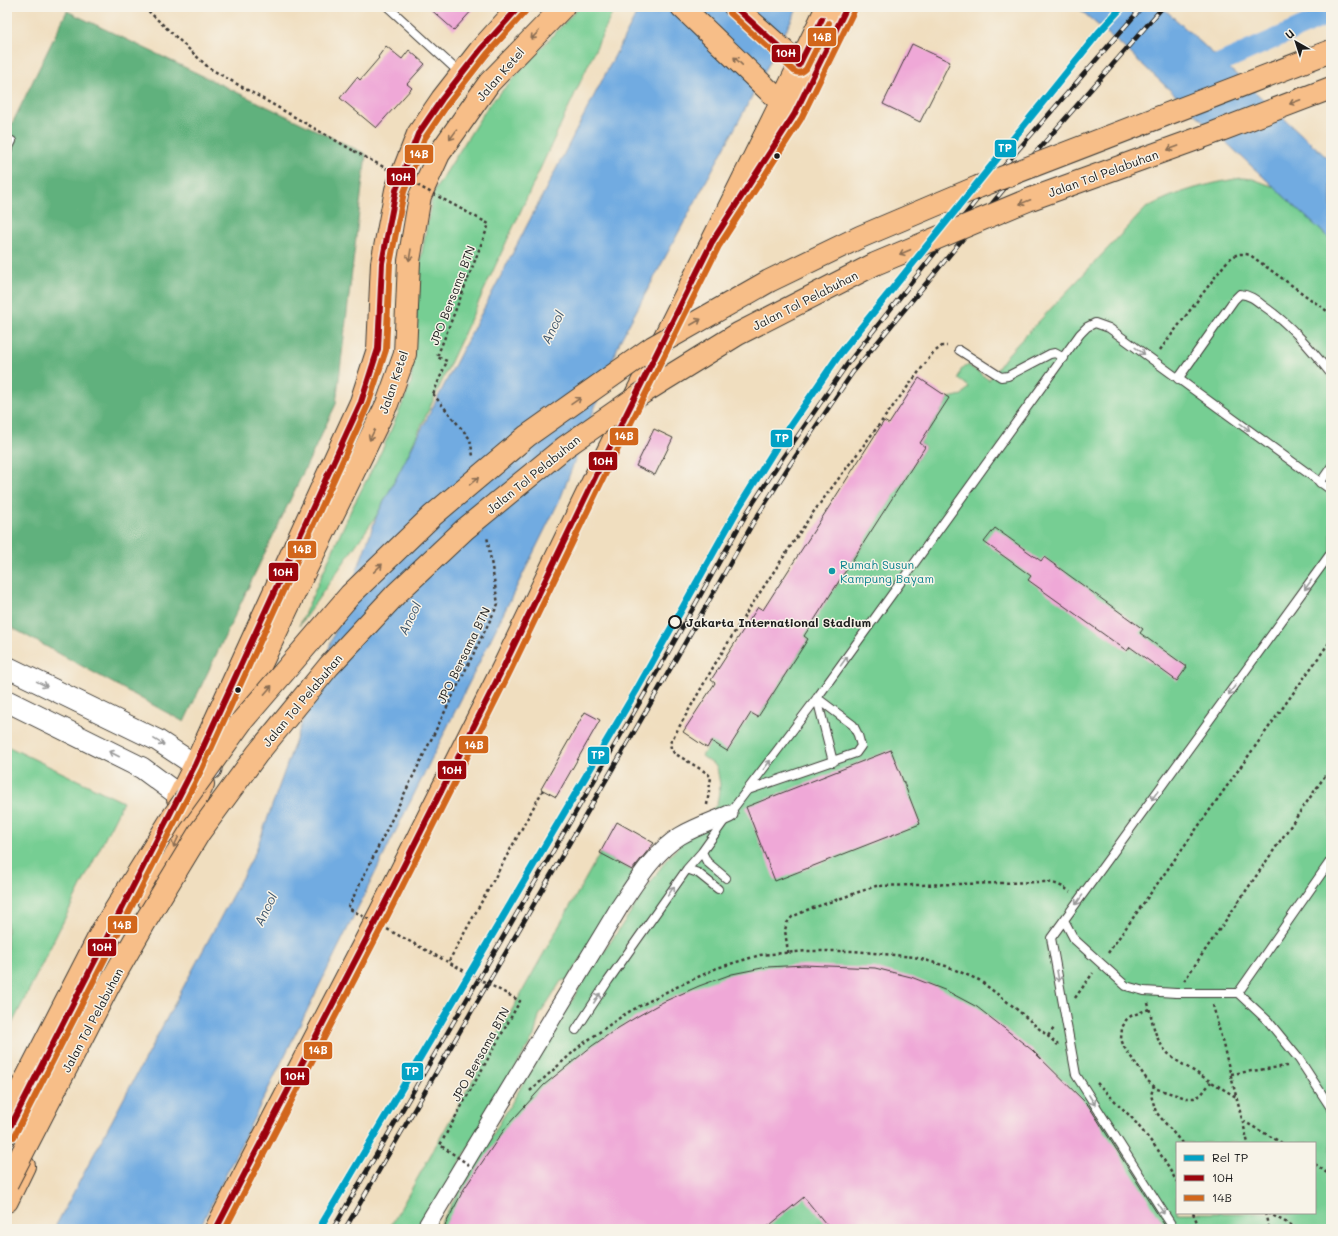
<svg xmlns="http://www.w3.org/2000/svg" width="1338" height="1236" font-family="Mali,sans-serif">
<rect width="100%" height="100%" fill="#f7f3e8"/>
<filter id="ink" filterUnits="userSpaceOnUse"><feTurbulence type="fractalNoise" baseFrequency=".025" numOctaves="2"/><feDisplacementMap in="SourceGraphic" scale="8" xChannelSelector="R" yChannelSelector="G"/><feConvolveMatrix kernelMatrix="1 2 1 2 8 2 1 2 1" color-interpolation-filters="sRGB"/></filter>
<filter id="wash" filterUnits="userSpaceOnUse"><feTurbulence type="fractalNoise" baseFrequency=".012" numOctaves="4" result="noise"/><feDisplacementMap in="SourceGraphic" scale="16" xChannelSelector="R" yChannelSelector="G"/><feGaussianBlur stdDeviation="0.9" result="paint"/><feColorMatrix in="noise" values="0 0 0 0 0 0 0 0 0 0 0 0 0 0 0 0 0 1.4 0 .05"/><feComposite in="paint" operator="in"/></filter>
<g filter="url(#wash)">
<rect width="100%" height="100%" fill="#f0debf"/>
<path fill="#76ce93" stroke="#497558" fill-rule="evenodd" d="M579,7h36l-209,452 -29,56 -78,111 52,-116 32,-62 28,-64 9,-121 13,-70 55,-87z
M1241,178l12,1 21,8 57,53v989h-894l143,-242 86,-127 51,-56 3,-19 -3,-18 -15,-11 9,-15 40,-28 7,4 17,-25 -16,-11 7,-10 15,10 27,-42 -19,-12 18,3 58,-88 -7,-4 14,-9 53,-82 -5,-4 29,-45 13,-3 7,-8 -11,-9 3,-8 7,-5 21,15 20,-27 137,-145c31,-17 61,-24 95,-30zM1177,1143h138v70h-138z
M7,746l116,56 -116,232z
M600,853l37,20 -69,106 -7,2 -22,35 -5,20 -113,193h-32z"/>
<path fill="#60b17d" stroke="#3e664c" d="M67,11l299,143 -30,250 -152,318 -177,-97v-491z"/>
<path fill="#71abe1" stroke="#46647e" d="M640,7h158l-48,93 -130,241 -59,156 -362,732h-145l201,-376 122,-338z
M1077,7h85l162,148 7,6v79l-202,-188z"/>
<g fill="none" stroke-linecap="round" stroke-linejoin="round">
<path stroke="#71abe1" stroke-width="19" d="M1206,69l125,-55"/>
</g>
<g id="blocks">
<path fill="#efa8d7" d="M428,7h47l-21,23z
M912,44l38,18 -30,60 -37,-18z
M386,46l16,13 7,-9 16,14 -18,20 5,4 -36,40 -36,-30 17,-21 3,3 19,-22 -1,-1z
M919,378l30,20 -29,45 5,4 -121,189 4,3 -50,78 -7,-4 -24,38 -16,-10 -4,7 -24,-16 32,-49 -4,-3 47,-73 5,3 121,-189 5,3z
M654,429l19,9 -18,37 -19,-9z
M995,528l46,33 3,-4 99,72 -3,4 47,34 -10,14 -47,-34 -3,4 -99,-71 3,-4 -47,-34z
M585,712l15,8 -44,77 -15,-8z
M891,750l29,74 -145,57 -29,-74z
M617,822l37,21 -22,27 -32,-17z
M804,965l71,3 36,9 36,14 30,16 55,43 56,55 79,124h-337l-26,-32 -39,32h-322l21,-40 42,-62 38,-42 48,-39 23,-16 23,-14 25,-14 36,-16 33,-12 35,-7z"/>
</g>
</g>
<g filter="url(#ink)">
<use href="#blocks" fill-opacity="0" stroke="#3c3934" stroke-width="1"/>
<g fill="none" stroke-linecap="round" stroke-linejoin="round">
<g stroke="#3c3934" stroke-width="10">
<path id="service" d="M388,7l73,67
M7,151l5,-10
M959,350l42,27 7,-1 42,-22 5,-1 9,5
M1178,379l56,-79 6,-6c11,1 17,7 25,13 26,18 46,42 66,67
M1320,483l11,-16
M817,698l16,64
M748,790l108,-37 5,-7 -3,-11 -5,-10 -36,-27
M702,852l5,10 19,16
M687,869l11,4 20,16
M1064,920l10,19 52,47 18,5 32,2h62l30,28 31,38 32,49
M1238,993l93,-133
M576,1030l32,-49 79,-112 15,-17 27,-38 88,-116 263,-364 7,-7 8,-4 14,5 222,162
M1174,1229l-98,-154 -25,-137 280,-385"/>
</g>
<g stroke="#3c3934" stroke-width="19">
<path id="minor" d="M425,1229l195,-323c17,-25 34,-54 60,-70 15,-9 33,-15 49,-22"/>
</g>
<g stroke="#3c3934" stroke-width="23">
<path id="tertiary" d="M7,667l150,73 38,25 16,4
M7,701l135,67 38,28 16,3"/>
</g>
<g stroke="#3c3934" stroke-width="24">
<path id="trunk" d="M682,7l110,106
M735,7l75,67
M772,149l22,-34 53,-108
M229,732l73,-155 85,-173 18,-50 4,-93 11,-65 19,-42 50,-71 74,-76
M178,799l17,-34 166,-363 17,-53 4,-86 14,-73 22,-56 24,-35 39,-50 38,-42
M149,900l54,-116
M7,1133l18,-34
M7,1201l17,-35
M216,1229l165,-318 122,-243 97,-201 181,-364 46,-96"/>
</g>
<path stroke="#3c3934" stroke-width="2.5" stroke-dasharray="3 3" stroke-linecap="butt" d="M144,7l65,61 145,83
M1160,350l65,-86c8,-9 14,-12 25,-9l81,59
M433,394l14,-33 -10,-4 30,-76
M707,805l4,-28 -4,-4 -33,-20 -3,-5 -1,-5 45,-79 30,-49 67,-101 121,-161 9,-7h5
M788,953l-3,-23 2,-7 5,-6 15,-7 69,-24 165,-4c12,0 19,2 29,10
M1108,953l223,-313
M449,961l94,-171
M1184,981l147,-214
M1075,998l18,-25
M1148,1003c6,24 6,39 26,56l62,38
M1213,1005l35,138
M1149,1009l-18,7 -5,4 -4,8 -1,11 3,8 24,34 9,8 29,9h8l7,-3 10,-13
M1048,1036l6,-8
M1231,1074l56,-8
M1097,1083l35,35 26,32 19,32
M1154,1085l-3,10 5,17 26,31
M530,1091l51,-46 44,-31 43,-23 49,-23 43,-13 47,-4h47l60,6 32,9 33,14 35,27 44,38
M1243,1121l39,22
M1315,1164l16,12
M1193,1213l7,16
M1265,1213l4,16
M1268,1213l31,16
M1330,1229l1,-1"/>
<use href="#service" stroke="#fff" stroke-width="8"/>
<use href="#minor" stroke="#fff" stroke-width="17"/>
<use href="#tertiary" stroke="#fff" stroke-width="21"/>
<use href="#trunk" stroke="#f7be88" stroke-width="22"/>
<g stroke="#1c1c1c" stroke-width="4.5">
<path id="rail" d="M333,1229l311,-534 104,-184 35,-54 65,-94 150,-190 144,-166
M345,1229l307,-528 101,-178 38,-60 62,-91 156,-189 154,-176"/>
</g>
<use href="#rail" stroke="#f7f3e8" stroke-width="3" stroke-dasharray="9" stroke-linecap="butt"/>
<g stroke="#3c3934" stroke-width="24" stroke-linecap="butt">
<path id="motorway-bridge" d="M7,1116l95,-185 70,-113 70,-97 108,-126 82,-79 95,-80 126,-89 116,-66 91,-44 118,-50 353,-136
M7,1183l102,-198 36,-63 54,-89 58,-79 72,-88 68,-73 68,-64 100,-82 79,-55 94,-58 137,-70 153,-64 180,-65 123,-47"/>
</g>
<path stroke="#3c3934" stroke-width="2.5" stroke-dasharray="3 3" stroke-linecap="butt" d="M354,151l135,73 -22,57
M433,394l37,45 3,17
M469,1165l-29,-20 80,-144 -172,-93 150,-304 -11,-68"/>
<use href="#motorway-bridge" stroke="#f7be88" stroke-width="22"/>
<g stroke="#f7f3e8" stroke-width="9">
<path id="bus-1" d="M735,7l64,58 23,-46
M7,1133l188,-368 166,-363 17,-53 4,-86 14,-73 22,-56 24,-35 39,-50 38,-42
M216,1229l165,-318 122,-243 97,-201 112,-225 82,-127 53,-108"/>
</g>
<g stroke="#f7f3e8" stroke-width="9">
<path id="bus-2" d="M730,13l64,58c4,3 8,2 12,-2l23,-46
M14,1137l188,-368 166,-364 18,-55 4,-86 14,-72 21,-54 23,-34 39,-50 38,-42
M225,1229l163,-314 122,-243 97,-201 112,-225 82,-127 53,-108"/>
</g>
<use href="#bus-1" stroke="#9c050c" stroke-width="6"/>
<use href="#bus-2" stroke="#d2661b" stroke-width="6"/>
<g stroke="#f7f3e8" stroke-width="10">
<path id="rail-1" d="M319,1229l317,-538 103,-184 43,-69 57,-83 261,-324 22,-24"/>
</g>
<use href="#rail-1" stroke="#01a2c5" stroke-width="7"/>
</g>
<defs><path id="oneway-shaft" d="M-6 0H5M1.5-3L5.5 0L1.5 3" fill="none" stroke-width="1.6" stroke-linecap="round" stroke-linejoin="round"/></defs>
<g stroke="#8a6d52">
<use href="#oneway-shaft" transform="translate(535 35) rotate(134)"/>
<use href="#oneway-shaft" transform="translate(738 61) rotate(-136)"/>
<use href="#oneway-shaft" transform="translate(1295 102) rotate(159)"/>
<use href="#oneway-shaft" transform="translate(453 135) rotate(126)"/>
<use href="#oneway-shaft" transform="translate(1173 148) rotate(160)"/>
<use href="#oneway-shaft" transform="translate(1025 202) rotate(158)"/>
<use href="#oneway-shaft" transform="translate(905 252) rotate(157)"/>
<use href="#oneway-shaft" transform="translate(410 255) rotate(99)"/>
<use href="#oneway-shaft" transform="translate(696 322) rotate(-30)"/>
<use href="#oneway-shaft" transform="translate(576 401) rotate(-35)"/>
<use href="#oneway-shaft" transform="translate(372 435) rotate(116)"/>
<use href="#oneway-shaft" transform="translate(474 481) rotate(-40)"/>
<use href="#oneway-shaft" transform="translate(378 568) rotate(-44)"/>
<use href="#oneway-shaft" transform="translate(268 690) rotate(-49)"/>
<use href="#oneway-shaft" transform="translate(176 842) rotate(115)"/>
</g>
<g stroke="#999">
<use href="#oneway-shaft" transform="translate(1140 351) rotate(36)"/>
<use href="#oneway-shaft" transform="translate(1245 427) rotate(36)"/>
<use href="#oneway-shaft" transform="translate(1308 585) rotate(126)"/>
<use href="#oneway-shaft" transform="translate(844 661) rotate(-54)"/>
<use href="#oneway-shaft" transform="translate(42 684) rotate(26)"/>
<use href="#oneway-shaft" transform="translate(1232 690) rotate(126)"/>
<use href="#oneway-shaft" transform="translate(159 742) rotate(31)"/>
<use href="#oneway-shaft" transform="translate(114 754) rotate(-153)"/>
<use href="#oneway-shaft" transform="translate(767 765) rotate(-53)"/>
<use href="#oneway-shaft" transform="translate(1155 795) rotate(126)"/>
<use href="#oneway-shaft" transform="translate(671 891) rotate(-55)"/>
<use href="#oneway-shaft" transform="translate(1079 900) rotate(126)"/>
<use href="#oneway-shaft" transform="translate(1058 976) rotate(80)"/>
<use href="#oneway-shaft" transform="translate(597 998) rotate(-57)"/>
<use href="#oneway-shaft" transform="translate(1092 1100) rotate(58)"/>
<use href="#oneway-shaft" transform="translate(1161 1209) rotate(58)"/>
</g>
</g>
<g fill="#1c1c1c" stroke="#f7f3e8" stroke-width="1.5">
<circle cx="777" cy="156" r="3.5"/>
<circle cx="238" cy="690" r="3.5"/>
</g>
<circle fill="#0f9aa8" stroke="#f7f3e8" stroke-width="1.5" cx="832" cy="571" r="4"/>
<circle fill="#f7f3e8" stroke="#1c1c1c" stroke-width="2" cx="675" cy="622" r="6"/>
<g text-anchor="middle" dominant-baseline="central" stroke-width="3" stroke-linejoin="round" paint-order="stroke">
<g font-size="12" fill="#1c1c1c" stroke="#f7f3e8">
<text transform="translate(500 74) rotate(-49)">Jalan Ketel</text>
<text transform="translate(1103 173) rotate(-20)">Jalan Tol Pelabuhan</text>
<text transform="translate(452 295) rotate(-69)">JPO Bersama BTN</text>
<text transform="translate(805 300) rotate(-27)">Jalan Tol Pelabuhan</text>
<text transform="translate(393 382) rotate(-71)">Jalan Ketel</text>
<text transform="translate(533 474) rotate(-39)">Jalan Tol Pelabuhan</text>
<text transform="translate(463 655) rotate(-64)">JPO Bersama BTN</text>
<text transform="translate(302 700) rotate(-50)">Jalan Tol Pelabuhan</text>
<text transform="translate(92 1020) rotate(-62)">Jalan Tol Pelabuhan</text>
<text transform="translate(480 1054) rotate(-61)">JPO Bersama BTN</text>
</g>
<g font-size="12" fill="#0d838f" stroke="#f7f3e8" text-anchor="start">
<text x="840" y="564">Rumah Susun<tspan x="840" dy="14">Kampung Bayam</tspan></text>
</g>
<g font-size="12" font-weight="bold" fill="#1c1c1c" stroke="#f7f3e8" text-anchor="start">
<text x="686" y="622">Jakarta International Stadium</text>
</g>
<g font-size="13" font-style="italic" fill="#3e556b" stroke="#f7f3e8">
<text transform="translate(552 327) rotate(-64)">Ancol</text>
<text transform="translate(409 618) rotate(-64)">Ancol</text>
<text transform="translate(265 909) rotate(-64)">Ancol</text>
</g>
</g>
<g stroke="#f7f3e8" stroke-width="1.5">
<rect x="807" y="27" width="30" height="20" rx="4" fill="#d2661b"/>
<rect x="771" y="44" width="30" height="19" rx="4" fill="#9c050c"/>
<rect x="994" y="139" width="23" height="19" rx="4" fill="#01a2c5"/>
<rect x="404" y="144" width="30" height="20" rx="4" fill="#d2661b"/>
<rect x="386" y="167" width="30" height="19" rx="4" fill="#9c050c"/>
<rect x="609" y="427" width="30" height="19" rx="4" fill="#d2661b"/>
<rect x="770" y="429" width="23" height="19" rx="4" fill="#01a2c5"/>
<rect x="588" y="451" width="30" height="20" rx="4" fill="#9c050c"/>
<rect x="287" y="540" width="30" height="19" rx="4" fill="#d2661b"/>
<rect x="268" y="562" width="31" height="20" rx="4" fill="#9c050c"/>
<rect x="458" y="735" width="31" height="19" rx="4" fill="#d2661b"/>
<rect x="587" y="746" width="23" height="19" rx="4" fill="#01a2c5"/>
<rect x="437" y="760" width="30" height="20" rx="4" fill="#9c050c"/>
<rect x="107" y="915" width="31" height="19" rx="4" fill="#d2661b"/>
<rect x="87" y="938" width="30" height="19" rx="4" fill="#9c050c"/>
<rect x="303" y="1041" width="30" height="19" rx="4" fill="#d2661b"/>
<rect x="401" y="1062" width="23" height="19" rx="4" fill="#01a2c5"/>
<rect x="280" y="1067" width="30" height="19" rx="4" fill="#9c050c"/>
</g>
<g font-size="11" text-anchor="middle" font-weight="bold" fill="#fff">
<text x="822" y="41">14B</text>
<text x="786" y="57">10H</text>
<text x="1005" y="152">TP</text>
<text x="419" y="158">14B</text>
<text x="401" y="181">10H</text>
<text x="624" y="440">14B</text>
<text x="782" y="442">TP</text>
<text x="603" y="465">10H</text>
<text x="302" y="553">14B</text>
<text x="283" y="576">10H</text>
<text x="474" y="749">14B</text>
<text x="598" y="759">TP</text>
<text x="452" y="774">10H</text>
<text x="122" y="929">14B</text>
<text x="102" y="951">10H</text>
<text x="318" y="1054">14B</text>
<text x="412" y="1075">TP</text>
<text x="295" y="1080">10H</text>
</g>
<rect width="1338" height="1236" fill="none" stroke="#f7f3e8" stroke-width="24"/>
<rect x="1176" y="1142" width="140" height="72" fill="#f7f3e8" stroke="#9f9d96"/>
<rect x="1184" y="1155" width="20" height="6" fill="#01a2c5" stroke="#9f9d96"/>
<text x="1212" y="1162" font-size="12" fill="#1c1c1c">Rel TP</text>
<rect x="1184" y="1175" width="20" height="6" fill="#9c050c" stroke="#9f9d96"/>
<text x="1212" y="1182" font-size="12" fill="#1c1c1c">10H</text>
<rect x="1184" y="1195" width="20" height="6" fill="#d2661b" stroke="#9f9d96"/>
<text x="1212" y="1202" font-size="12" fill="#1c1c1c">14B</text>
<g transform="translate(1296 42) rotate(321)" stroke="#f7f3e8" stroke-width="3" paint-order="stroke">
<path d="M0-3L7 15L0 10L-7 15Z" fill="#1c1c1c"/>
<text y="-6" font-size="11" font-weight="bold" text-anchor="middle" fill="#1c1c1c">U</text>
</g>
</svg>
